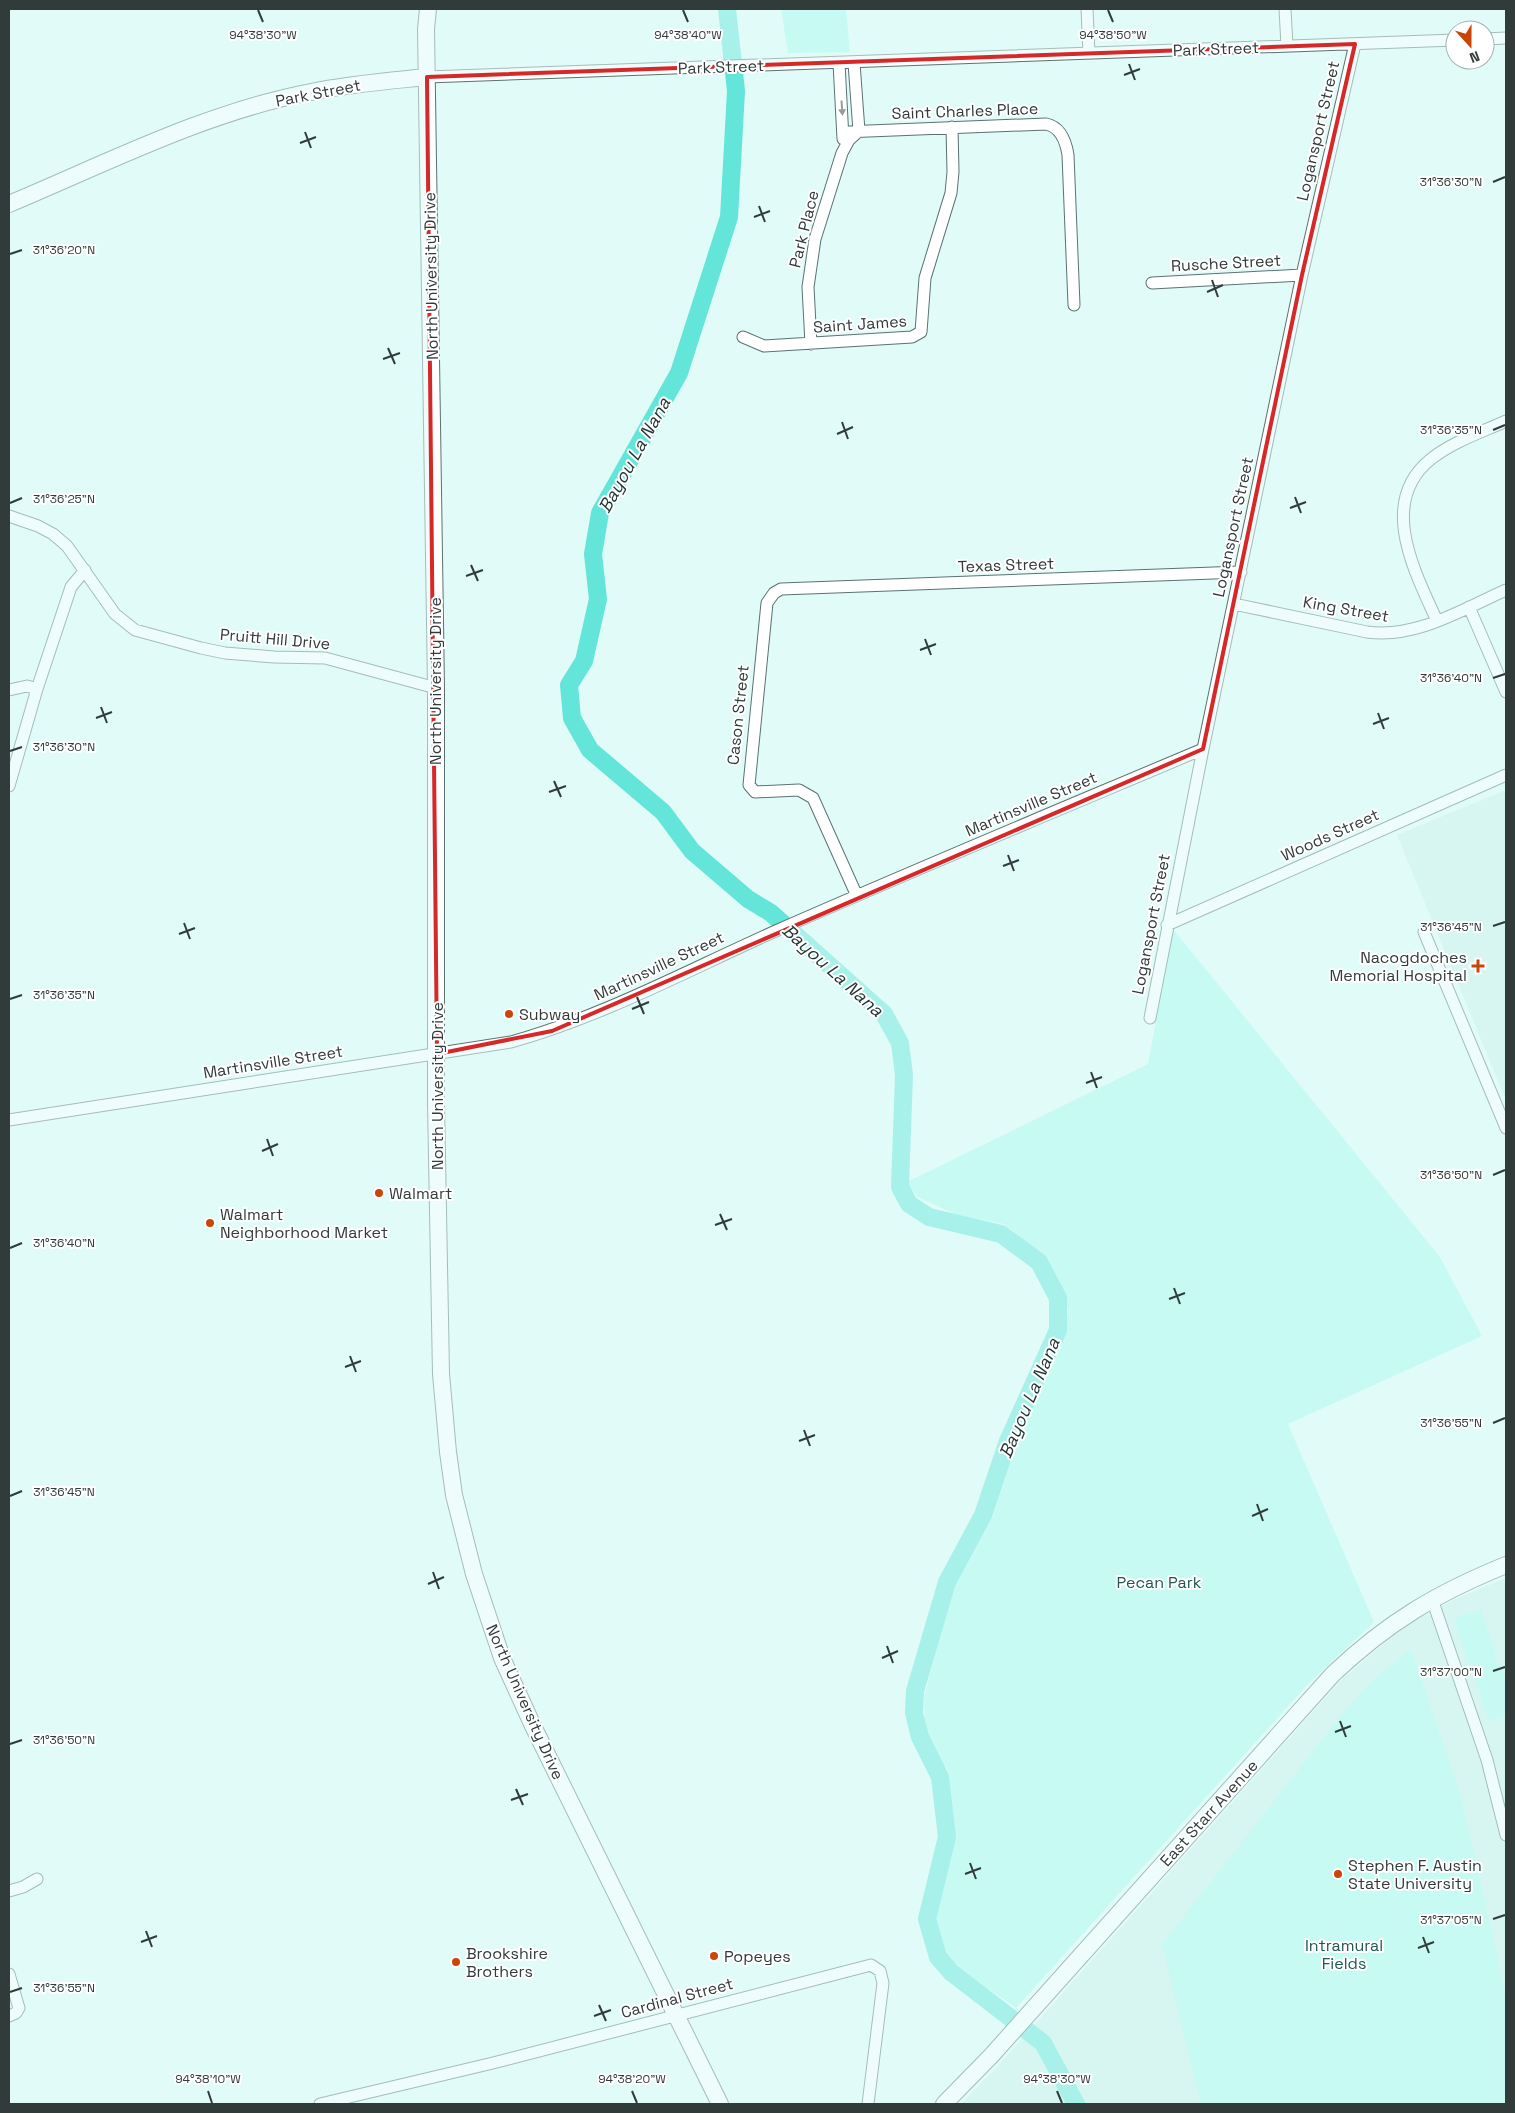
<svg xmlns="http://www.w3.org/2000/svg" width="1515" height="2113" font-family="'Space Grotesk',sans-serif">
<rect width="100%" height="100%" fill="#e0fbf8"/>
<path fill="#ccefeb" d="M1506,790v307l-1,1 -108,-263z
M1506,1578v526h-545l35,-36 346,-389 63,-53 50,-27z"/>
<path fill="#acf8f0" d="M781,9h65l4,43 -62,1z
M1173,929l267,328 42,79 -194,88 86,198 -66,62 -292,324c-19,-14 -57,-37 -70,-56 -7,-12 -11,-28 -13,-41l20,-73 -5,-68 -18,-25 -5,-19 -1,-28 17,-67 2,-20 12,-31 38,-65 27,-82 42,-87 6,-35 -9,-30 -18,-28 -37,-29 -47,-9 -39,-18 -13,-14 243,-119z
M1478,1610l3,1 16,46 -2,5 5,2 6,19v33l-12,5 -6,-3 -15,-44 2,-5 -5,-3 -15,-45 2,-4z
M1411,1649l51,150 44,196v109h-305l-39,-160 183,-234 32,-34z"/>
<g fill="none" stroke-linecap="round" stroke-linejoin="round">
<path stroke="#64e5da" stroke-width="18" d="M727,9l9,82 -7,126 -50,156 -79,140 -7,41 5,45 -14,62 -15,24 3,33 18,32 73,62 29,39 56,48 23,14 113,101 16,29 4,32 -4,112 9,17 20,13 72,17 38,28 19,36v32l-50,111 -25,74 -36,67 -32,109 -1,22 6,24 20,40 7,60 -20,82 11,38 13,15 92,71 33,61"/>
<g stroke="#5b7270" stroke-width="13">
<path id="street" d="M1087,9l2,44
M1285,9l2,37
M1485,39l21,-1
M839,63l4,76
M427,77l1028,-37
M844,132l202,-8c15,3 20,18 22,31l6,150
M1152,283l150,-8
M743,337l21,9 148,-9 9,-5 4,-54 26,-85 2,-21 -1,-45
M811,344l-3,-57 7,-48 27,-86 7,-13 10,-9 -5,-68
M9,516l29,10 15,8 14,12 48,68 20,16 66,18 24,5 49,4 51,1 111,30
M1234,604l133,28c49,7 96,-23 139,-42
M1469,607l37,85
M1437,621c-22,-49 -60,-119 -6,-162 21,-17 51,-27 75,-38
M9,690l18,-4 10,3
M9,786l28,-97 34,-102 14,-17
M857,896l-44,-98 -14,-8 -44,2 -6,-7 18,-182 7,-10 7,-4 460,-17
M1167,925l339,-150
M1424,932l82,196
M1150,1018l53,-269 99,-474 53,-231
M9,1120l502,-78c93,-26 179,-73 267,-112 141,-62 283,-121 425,-181
M1432,1599l55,161 19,75
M9,1891l14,-4 14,-8
M9,1974l10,34 -3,5 -7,3
M320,2104l173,-41 378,-98 9,6 3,12 -15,121"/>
</g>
<g stroke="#5b7270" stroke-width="18">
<path id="secondary" d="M428,9l-2,20 10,659v414l5,272 7,78 6,43 20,79 28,84 31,68 187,378
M9,204c98,-41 197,-92 302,-112 38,-8 77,-11 116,-15
M944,2104l47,-48 342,-382c55,-52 104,-81 173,-109"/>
</g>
<use href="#street" stroke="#fff" stroke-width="11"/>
<use href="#secondary" stroke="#fff" stroke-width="16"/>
</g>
<defs><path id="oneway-solid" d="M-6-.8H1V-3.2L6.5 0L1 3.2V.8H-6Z" transform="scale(1.25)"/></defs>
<use fill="#989d9c" href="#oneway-solid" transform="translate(842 108) rotate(86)"/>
<path d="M0 0H1515V2113H0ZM1355,44l-53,231 -99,474 -651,282 -115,23 -10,-977z" fill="#e0fbf8" fill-opacity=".55" fill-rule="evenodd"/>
<path fill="none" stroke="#d62828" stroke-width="4" stroke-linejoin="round" d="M1355,44l-53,231 -99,474 -651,282 -115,23 -10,-977z"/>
<path fill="none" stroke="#303b3a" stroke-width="2" d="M258,10l5,12M683,10l5,12M1108,10l5,12M1129,64l6,16M1124,75l16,-6M305,132l6,16M300,143l16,-6M1493,182l12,-5M759,206l6,16M754,217l16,-6M10,254l12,-4M1212,280l6,17M1207,292l16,-7M388,348l7,16M383,359l17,-6M842,422l6,17M1493,430l12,-5M837,434l16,-7M1295,497l6,16M10,503l12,-5M1290,508l16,-6M471,565l7,16M466,576l17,-6M925,639l6,16M920,650l16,-6M1493,678l12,-4M101,707l6,16M1378,713l6,16M96,718l16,-6M1373,724l16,-6M10,751l12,-4M554,781l7,16M549,792l17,-6M1008,855l6,16M1003,866l16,-6M184,923l6,16M1493,926l12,-4M179,934l16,-6M637,997l7,17M10,999l12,-4M632,1009l17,-7M1091,1072l6,16M1086,1083l16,-6M267,1139l6,17M262,1151l16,-7M1493,1175l12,-5M720,1214l7,16M715,1225l17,-6M10,1248l12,-5M1174,1288l6,16M1169,1299l16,-6M350,1356l6,16M345,1367l16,-6M1493,1423l12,-5M804,1430l6,16M799,1441l16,-6M10,1496l12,-5M1257,1504l6,17M1252,1516l16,-7M433,1572l6,17M428,1584l16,-7M887,1646l6,17M882,1658l16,-7M1493,1671l12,-4M1340,1721l6,16M1335,1732l16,-6M10,1744l12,-4M516,1789l7,16M511,1800l17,-6M970,1863l6,16M965,1874l16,-6M1493,1919l12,-4M146,1931l6,16M1423,1937l6,16M141,1942l16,-6M1418,1948l16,-6M10,1992l12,-4M599,2005l7,16M594,2016l17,-6M208,2091l4,12M632,2091l5,12M1057,2091l5,12"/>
<g fill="#cb4507" stroke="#fff" stroke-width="2">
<path d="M1475.5 958.5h5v5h5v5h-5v5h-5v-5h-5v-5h5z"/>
<circle cx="509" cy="1014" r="5"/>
<circle cx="379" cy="1193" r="5"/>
<circle cx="210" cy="1223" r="5"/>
<circle cx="1338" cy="1874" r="5"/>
<circle cx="714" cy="1956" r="5"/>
<circle cx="456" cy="1962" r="5"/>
</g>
<g text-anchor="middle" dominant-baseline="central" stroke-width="4" stroke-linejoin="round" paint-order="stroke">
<g font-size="16" fill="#303b3a" stroke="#fff">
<text transform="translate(1216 49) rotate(-2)">Park Street</text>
<text transform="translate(721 67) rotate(-2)">Park Street</text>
<text transform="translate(318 93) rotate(-11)">Park Street</text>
<text transform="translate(965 111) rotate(-2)">Saint Charles Place</text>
<text transform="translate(1318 131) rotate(-77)">Logansport Street</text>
<text transform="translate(804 229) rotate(-76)">Park Place</text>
<text transform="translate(1226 263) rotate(-3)">Rusche Street</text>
<text transform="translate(431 276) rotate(-91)">North University Drive</text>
<text transform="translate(860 324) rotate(-4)">Saint James</text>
<text transform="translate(1233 527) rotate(-78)">Logansport Street</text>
<text transform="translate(1006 565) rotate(-2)">Texas Street</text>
<text transform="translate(1346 609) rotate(10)">King Street</text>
<text transform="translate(275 639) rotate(5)">Pruitt Hill Drive</text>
<text transform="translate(435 681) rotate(-90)">North University Drive</text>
<text transform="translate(738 715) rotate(-84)">Cason Street</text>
<text transform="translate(1031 804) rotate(-23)">Martinsville Street</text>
<text transform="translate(1330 835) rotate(-24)">Woods Street</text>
<text transform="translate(1151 924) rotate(-79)">Logansport Street</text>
<text transform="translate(659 966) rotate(-25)">Martinsville Street</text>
<text transform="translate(273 1062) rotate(-9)">Martinsville Street</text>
<text transform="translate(437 1086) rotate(-90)">North University Drive</text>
<text transform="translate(525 1702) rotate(66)">North University Drive</text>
<text transform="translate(1209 1813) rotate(-48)">East Starr Avenue</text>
<text transform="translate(677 1998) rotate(-15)">Cardinal Street</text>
</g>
<g font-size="16" fill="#303b3a" stroke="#fff" text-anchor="start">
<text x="1467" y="957" text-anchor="end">Nacogdoches<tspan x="1467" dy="18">Memorial Hospital</tspan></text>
<text x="519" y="1014">Subway</text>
<text x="389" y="1193">Walmart</text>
<text x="220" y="1214">Walmart<tspan x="220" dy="18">Neighborhood Market</tspan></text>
<text x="1348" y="1865">Stephen F. Austin<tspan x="1348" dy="18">State University</tspan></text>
<text x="466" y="1953">Brookshire<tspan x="466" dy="18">Brothers</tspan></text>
<text x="724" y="1956">Popeyes</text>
</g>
<g font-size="16" fill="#205753" stroke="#fff">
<text x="1159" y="1582">Pecan Park</text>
<text x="1344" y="1945">Intramural<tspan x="1344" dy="18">Fields</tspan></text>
</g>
<g font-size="18" font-style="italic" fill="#1e3432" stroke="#fff">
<text transform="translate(634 455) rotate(-61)">Bayou La Nana</text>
<text transform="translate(833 970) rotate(42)">Bayou La Nana</text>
<text transform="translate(1029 1398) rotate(-67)">Bayou La Nana</text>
</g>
</g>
<g font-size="12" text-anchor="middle" fill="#303b3a" stroke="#fff" stroke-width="4" stroke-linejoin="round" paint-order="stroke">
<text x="263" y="39">94°38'30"W</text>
<text x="688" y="39">94°38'40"W</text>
<text x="1113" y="39">94°38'50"W</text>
<text x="1451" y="186">31°36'30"N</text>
<text x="64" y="254">31°36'20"N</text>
<text x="1451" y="434">31°36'35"N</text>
<text x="64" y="503">31°36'25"N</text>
<text x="1451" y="682">31°36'40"N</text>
<text x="64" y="751">31°36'30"N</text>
<text x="1451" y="931">31°36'45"N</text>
<text x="64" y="999">31°36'35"N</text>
<text x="1451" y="1179">31°36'50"N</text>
<text x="64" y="1247">31°36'40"N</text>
<text x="1451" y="1427">31°36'55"N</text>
<text x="64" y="1496">31°36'45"N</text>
<text x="1451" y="1676">31°37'00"N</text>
<text x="64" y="1744">31°36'50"N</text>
<text x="1451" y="1924">31°37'05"N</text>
<text x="64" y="1992">31°36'55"N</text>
<text x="208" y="2083">94°38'10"W</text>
<text x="632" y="2083">94°38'20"W</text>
<text x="1057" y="2083">94°38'30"W</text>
</g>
<rect width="1515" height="2113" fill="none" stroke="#303b3a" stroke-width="20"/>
<g transform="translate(1470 45) rotate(159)"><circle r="24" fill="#ffffff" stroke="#acb1b0"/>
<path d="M0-4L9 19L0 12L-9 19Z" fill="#cb4507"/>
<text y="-8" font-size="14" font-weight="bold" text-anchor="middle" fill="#303b3a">N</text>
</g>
</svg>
